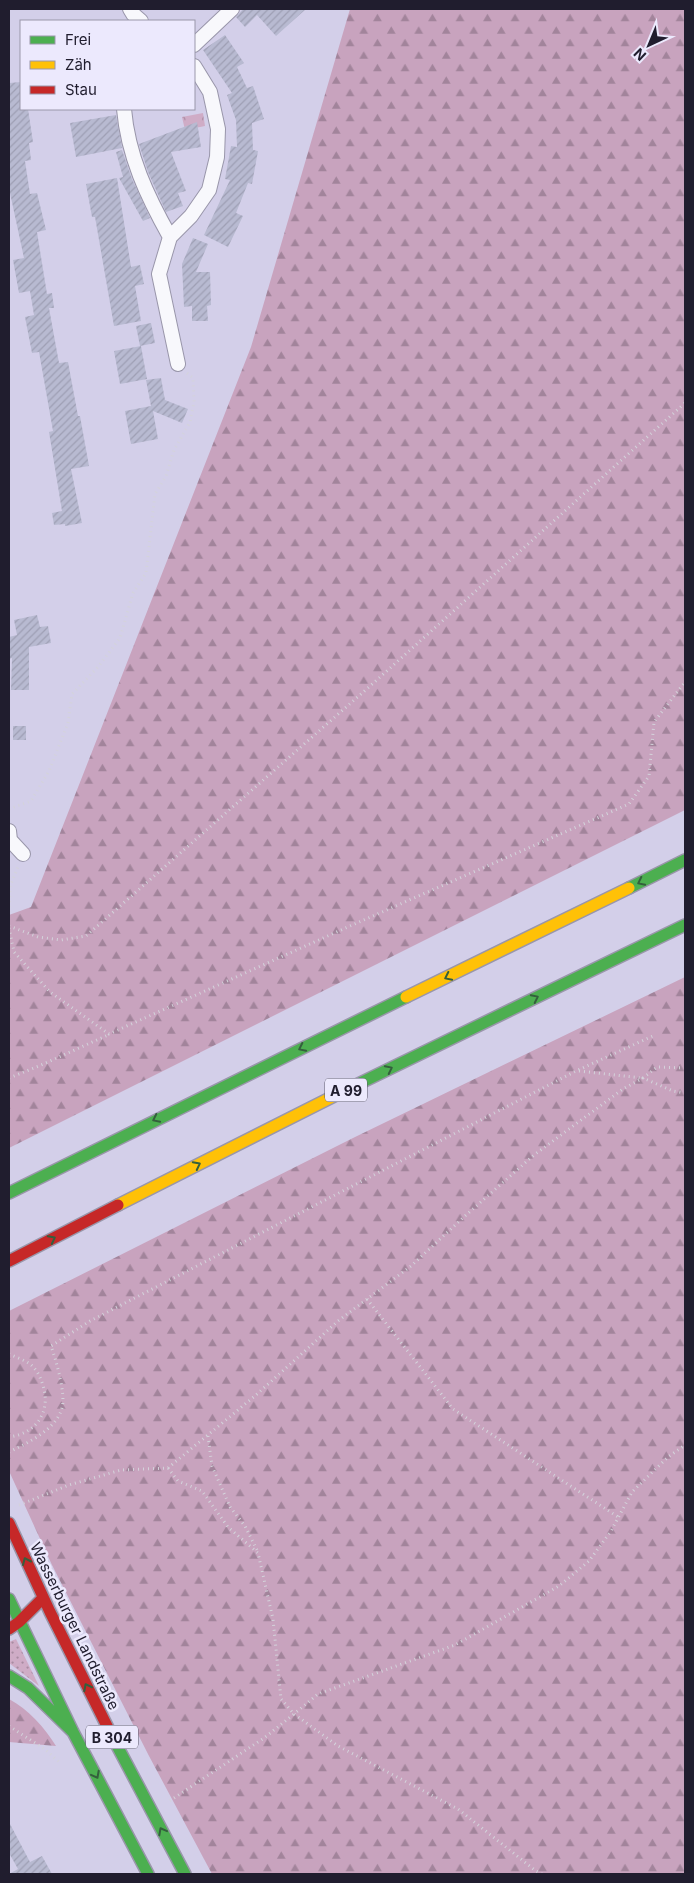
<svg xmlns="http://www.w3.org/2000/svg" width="694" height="1883" font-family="Inter,sans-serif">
<defs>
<pattern id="grass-dots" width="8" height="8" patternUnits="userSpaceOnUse" patternTransform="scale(1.25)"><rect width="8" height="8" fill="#cfacc6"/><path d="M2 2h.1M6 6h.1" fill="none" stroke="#a88ba1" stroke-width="1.8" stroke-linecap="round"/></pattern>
<pattern id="forest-firs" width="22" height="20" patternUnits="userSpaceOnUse" patternTransform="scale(1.25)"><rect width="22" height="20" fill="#c8a3be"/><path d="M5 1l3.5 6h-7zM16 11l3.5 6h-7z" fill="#a2849b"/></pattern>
<pattern id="park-crowns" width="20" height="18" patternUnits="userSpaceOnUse" patternTransform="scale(1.25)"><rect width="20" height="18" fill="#cfacc6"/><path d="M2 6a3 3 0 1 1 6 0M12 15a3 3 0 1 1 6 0" fill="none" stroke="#a88ba1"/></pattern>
<pattern id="building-hatch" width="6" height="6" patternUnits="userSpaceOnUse" patternTransform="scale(1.25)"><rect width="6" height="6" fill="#b8bad1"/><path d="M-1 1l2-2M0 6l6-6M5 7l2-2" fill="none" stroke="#9e9fb4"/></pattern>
</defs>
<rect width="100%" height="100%" fill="#d3cfe9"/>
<path fill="url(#grass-dots)" d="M16,1639l23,47 -30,-23v-21z"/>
<path fill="url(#forest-firs)" d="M350,9h335v801l-676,338v-233l22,-8 220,-560z
M685,977v897h-473l-63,-118 -97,-191 -43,-94v-160l344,-173z
M9,1699c19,10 36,29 47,47l-47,-4z"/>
<path fill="url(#park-crowns)" d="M203,113l2,13 -20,4 -3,-13z"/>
<path fill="url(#building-hatch)" d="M243,9h63l-30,27 -19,-21 -12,12 -9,-10z
M225,35l19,28 -7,4 10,21 6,-2 11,33 -12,4 1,27 5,1 -6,33 -4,-1 -12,30 7,3 -15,31 -24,-12 26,-55 -5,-1 6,-33 6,1 -1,-27 -9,-25 5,-2 -29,-43z
M21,82v27h7l5,33 -4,1 2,17 -6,1 5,33 7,-1 9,37 -9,2 10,62 5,-1 2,15h-5l10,55 9,-1 10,54h2l9,50 -18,3 11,54 -17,3v-2l-11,1 -2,-12 10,-2 -13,-79 4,-1 -14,-79 -7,1 -7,-36 9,-2 -4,-24 -11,2 -6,-33 11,-2 -14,-65h-1v-110z
M116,115l6,33 -46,9 -6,-34z
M197,122l4,25 -30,5 15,39 -8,2 5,13 -17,6 -18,-40 -9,-28z
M122,150l10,29 18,39 -7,3 -24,-43 4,-1 -7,-25z
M117,178l14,89 9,-2 4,19 -9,2 6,35 -27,5 -19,-109h-3l-6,-33z
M193,238l15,6 -12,28h14l1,33 -4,1 1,15h-16v-15l-8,1 -2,-43z
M151,323l4,20 -15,3 -4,-20z
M141,346l6,33 -27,5 -6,-33z
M161,378l4,22 23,9 -6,14 -29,-12 5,28 -27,5 -6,-33 26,-5 -5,-26z
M37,615l3,12 8,-1 3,17 -22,4v43h-18l1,-32 -3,1v-22l8,-2 -3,-15z
M13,726h13v14h-13z
M9,1822l21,40 12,-6 10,18h-43l9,-5 -9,-16z"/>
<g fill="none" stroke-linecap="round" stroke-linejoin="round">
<g stroke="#9996aa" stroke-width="16">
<path id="street" d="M130,9l3,5 8,7
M194,45l38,-36
M124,109c4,47 23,87 46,128
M178,364l-19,-90 11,-37 21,-21 18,-26 8,-33 1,-28 -8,-37 -16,-26
M9,831l1,9 13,14"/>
</g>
<g stroke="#9996aa" stroke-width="14">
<path id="fast" d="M629,888l56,-28
M350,1088l335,-163
M9,1193l397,-196
M9,1599l64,133 75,142
M9,1676l19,12 45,44
M114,1740l71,134"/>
</g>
<g stroke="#9996aa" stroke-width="14">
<path id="slow" d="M406,997l223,-109
M118,1205l232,-117"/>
</g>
<g stroke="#9996aa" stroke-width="14">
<path id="jam" d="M9,1261l109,-56
M9,1523l41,89 64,128
M9,1629l10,-7 23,-23"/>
</g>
<path stroke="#d4d3db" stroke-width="3" stroke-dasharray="1 4" stroke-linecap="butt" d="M9,809l22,-8 18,-30 19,-48 4,-29 26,-27 22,-29 13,-45 13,-20 9,-79 11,-18 8,-26 16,-28 4,-20 -1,-24 -6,-5
M9,912l1,-26 8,-19
M9,926l29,11 23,3 25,-4 283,-249 316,-284
M9,928l5,24 36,40 59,42 241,-108 279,-122 20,-28 5,-54 31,-40
M685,1068l-28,-1 -14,11 30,13 12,2
M579,1071l63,7
M9,1078l30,-12 69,-31
M367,1299l86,110 165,108
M9,1354c7,3 15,6 21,10 5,4 9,10 11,16 12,28 -2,53 -32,57
M208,1436l4,30 18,41 15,19 12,24
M9,1452c18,-9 47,-22 53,-44 4,-14 -6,-48 -11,-62l39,-25 486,-250 79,-36
M168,1468l10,13 24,10 26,36 30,26 15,66 8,80 13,15 -30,24 -96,64
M19,1505l50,-20 52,-15 47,-2 88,-73 82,-74 73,-55 54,-50 69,-61 89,-66 20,-11
M9,1726l37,24 14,13
M542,1874l-6,-3 -78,-62 -120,-63 -44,-32 24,-20 137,-49 104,-59 30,-25 22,-30 21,-39 36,-35 17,-12"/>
<use href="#street" stroke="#f8f8fc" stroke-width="14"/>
<use href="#fast" stroke="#4caf50" stroke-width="11"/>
<use href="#slow" stroke="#ffc107" stroke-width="11"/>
<use href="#jam" stroke="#c62828" stroke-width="11"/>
</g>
<defs><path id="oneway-chevron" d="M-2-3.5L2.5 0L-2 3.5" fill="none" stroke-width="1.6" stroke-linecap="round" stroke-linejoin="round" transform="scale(1.25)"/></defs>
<g stroke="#345f3d">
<use href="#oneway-chevron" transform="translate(641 882) rotate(154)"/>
<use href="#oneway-chevron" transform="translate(448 977) rotate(154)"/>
<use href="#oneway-chevron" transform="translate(535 998) rotate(-26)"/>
<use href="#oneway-chevron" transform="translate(302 1048) rotate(154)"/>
<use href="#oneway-chevron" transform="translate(389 1069) rotate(-26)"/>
<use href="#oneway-chevron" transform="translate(156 1119) rotate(154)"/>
<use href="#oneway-chevron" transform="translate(197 1165) rotate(-27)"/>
<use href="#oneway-chevron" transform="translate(52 1239) rotate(-27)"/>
<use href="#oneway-chevron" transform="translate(26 1561) rotate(-114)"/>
<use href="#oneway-chevron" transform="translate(87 1687) rotate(-117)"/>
<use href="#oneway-chevron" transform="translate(96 1775) rotate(62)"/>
<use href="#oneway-chevron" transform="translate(162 1831) rotate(-118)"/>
</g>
<g text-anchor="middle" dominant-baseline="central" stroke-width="5" stroke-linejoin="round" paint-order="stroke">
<g fill="#ece9fd" stroke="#5d5a6c" stroke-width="1">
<rect x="325" y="1078.5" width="42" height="23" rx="4"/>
<rect x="86" y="1725.5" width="52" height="23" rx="4"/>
</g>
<g font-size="14" font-weight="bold" fill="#201d2e">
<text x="346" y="1090">A 99</text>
<text x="112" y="1737">B 304</text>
</g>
<g font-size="15" fill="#201d2e" stroke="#ece9fd">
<text transform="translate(75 1626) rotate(64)">Wasserburger Landstraße</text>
</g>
</g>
<rect width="694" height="1883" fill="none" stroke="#201d2e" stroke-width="20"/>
<rect x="20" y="20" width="175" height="90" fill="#ece9fd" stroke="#9a97aa"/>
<rect x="30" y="36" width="25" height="8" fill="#4caf50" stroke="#9a97aa"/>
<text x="65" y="45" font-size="15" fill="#201d2e">Frei</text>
<rect x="30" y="61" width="25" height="8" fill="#ffc107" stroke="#9a97aa"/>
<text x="65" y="70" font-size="15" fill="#201d2e">Zäh</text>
<rect x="30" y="86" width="25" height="8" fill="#c62828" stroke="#9a97aa"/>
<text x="65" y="95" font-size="15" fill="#201d2e">Stau</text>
<g transform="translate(649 45) rotate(224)" stroke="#ece9fd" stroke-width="4" paint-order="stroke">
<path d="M0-4L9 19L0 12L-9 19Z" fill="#201d2e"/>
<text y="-8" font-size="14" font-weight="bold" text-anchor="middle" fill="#201d2e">N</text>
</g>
</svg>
